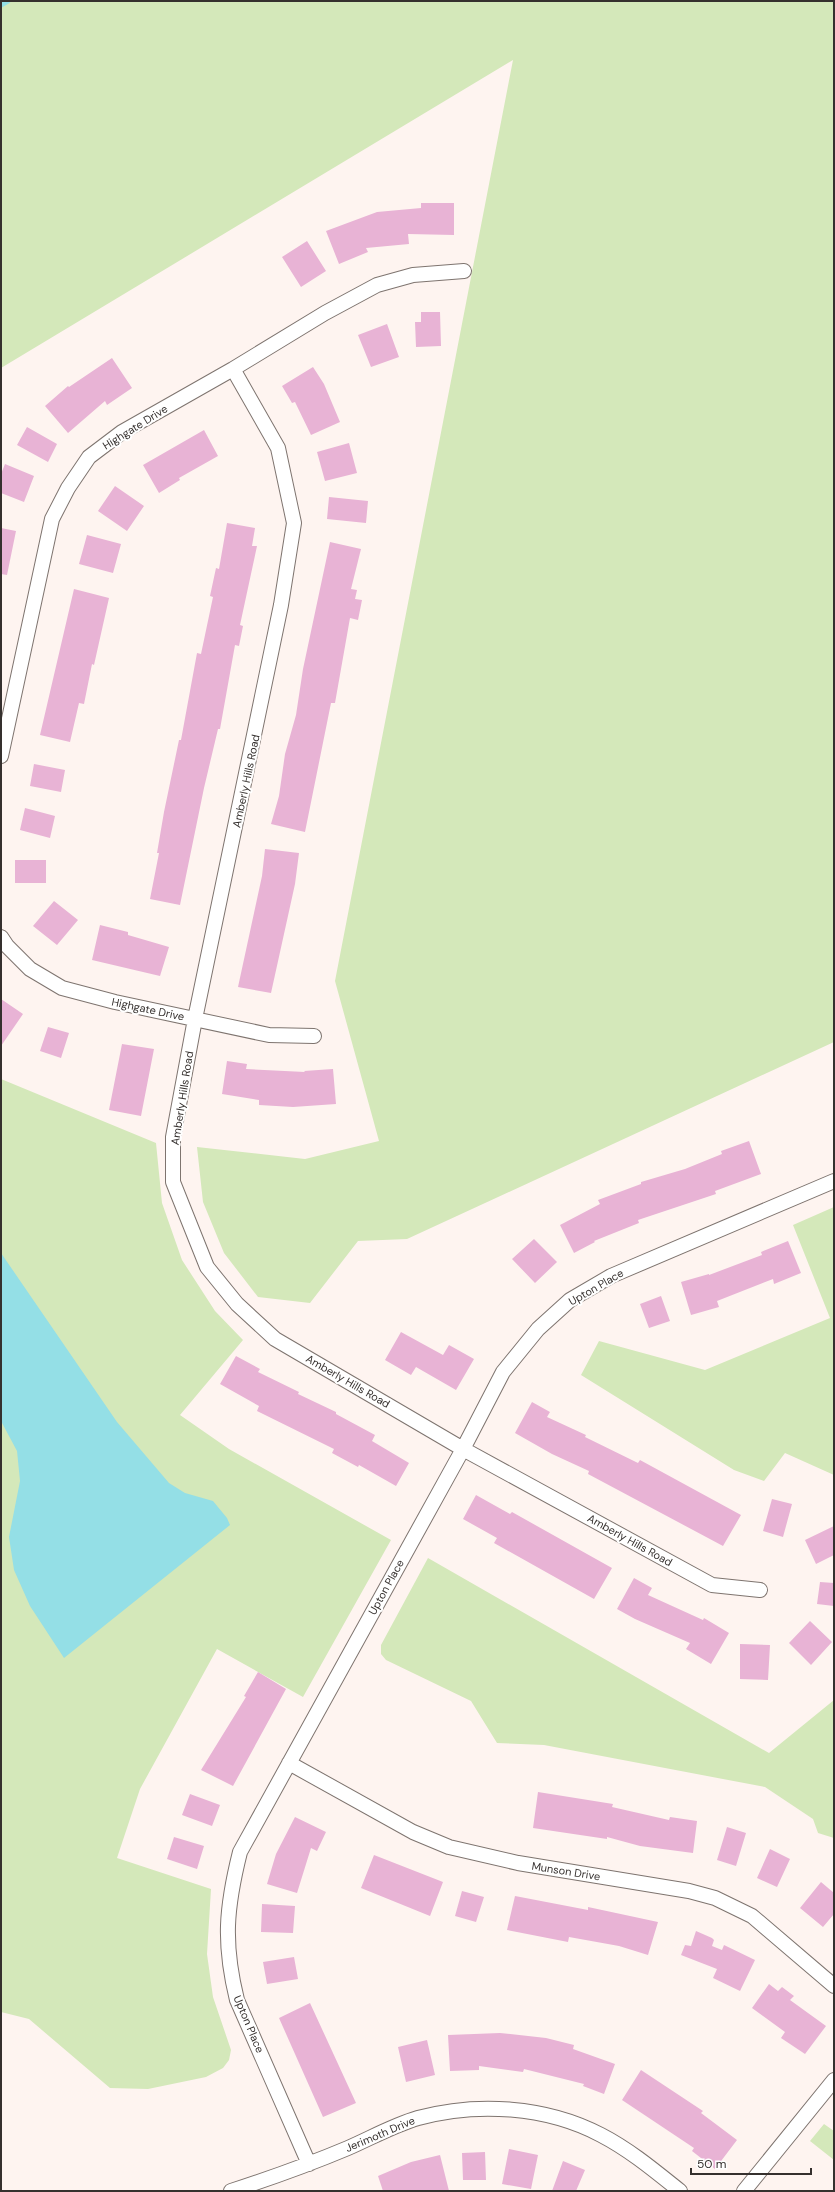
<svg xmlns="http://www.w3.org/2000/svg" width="835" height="2192" font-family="'DM Sans',sans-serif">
<rect width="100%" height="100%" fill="#fef4f0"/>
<path fill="#d4e8ba" d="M1,1h833v1041l-427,197 -49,2 -48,62 -52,-6 -34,-44 -21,-51 -6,-55 108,12 74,-18 -44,-160 178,-921 -512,308z
M1,1079l155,64 6,60 20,57 33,51 28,29 -63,75 49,34 162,91 -88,157 -86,-48 -77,140 -23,69 94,31 -4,65 6,43 18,53 -2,10 -6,8 -17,9 -58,12 -38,-1 -81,-69 -28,-7z
M834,1207v268l-49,-22 -21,28 -30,-11 -153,-95 18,-34 106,29 125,-52 -37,-93z
M428,1558l341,195 65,-53v138l-16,-5 -5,-14 -48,-32 -221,-42 -47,-2 -26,-42 -85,-41 -5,-6v-9z
M824,2124l10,7v29l-24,-19z"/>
<path fill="#94dfe6" d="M1,1253l116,169 52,61 16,10 28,8 14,17 3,7 -166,133 -34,-52 -16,-36 -5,-33 11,-56 -3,-30 -16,-30z"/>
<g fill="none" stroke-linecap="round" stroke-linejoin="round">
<path stroke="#94dfe6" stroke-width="5" d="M1,5l7,-4"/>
</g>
<path fill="#e8b3d5" d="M421,203h33v32l-46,-1 1,10 -43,4 2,4 -29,12 -13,-33 51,-19 44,-4z
M307,241l19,30 -25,16 -19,-30z
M421,312h19l1,34 -25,1 -1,-25h6z
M387,324l12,33 -28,10 -13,-32z
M112,358l20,30 -25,17 -2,-4 -37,32 -23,-27 23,-20 1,1z
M313,367l11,17 16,38 -29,13 -16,-33 -3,1 -10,-17z
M27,427l30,17 -9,18 -31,-17z
M204,430l14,26 -39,22 1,2 -21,13 -16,-28z
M349,443l8,30 -32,8 -8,-29z
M5,464l29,12 -10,26 -23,-9v-19z
M115,486l29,20 -17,25 -29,-20z
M329,497l39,4 -2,22 -39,-4z
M227,523l28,5 -3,18h5l-17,79 3,1 -4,20 -4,-1 -15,84h-2l-14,59 -24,117 -30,-6 9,-46h-2l7,-41 15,-72h2l16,-87 4,1 12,-57 -3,-1 6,-28 3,1z
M1,528l15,3 -9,44 -6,-1z
M87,535l34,9 -8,29 -34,-9z
M330,542l31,7 -10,40 6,1 -2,9 7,1 -4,20 -8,-2 -15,85h-4l-26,129 -34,-8 8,-28 6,-42 11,-39 7,-46z
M74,589l35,9 -15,67 -2,-1 -8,40 -5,-1 -9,39 -30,-7z
M34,764l31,6 -4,22 -31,-6z
M25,808l30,8 -5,22 -30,-8z
M265,849l34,4 -4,31 -24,109 -33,-6 24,-111z
M15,860h31v23h-31z
M54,901l24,19 -21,25 -24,-19z
M100,925l28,7v3l41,12 -9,29 -68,-16z
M1,999l22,15 -22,32z
M48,1027l21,6 -8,25 -21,-7z
M122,1044l32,5 -13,67 -32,-6z
M227,1061l20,3 -1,5 59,3 -1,-1 29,-2 3,35 -43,3 -34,-2v-5l-37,-6z
M749,1141l12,33 -46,17 1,3 -78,26 1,3 -45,18 1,1 -21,11 -14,-28 40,-21 -2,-4 43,-16v-2l44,-13 37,-15 -1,-3z
M534,1239l23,23 -22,21 -23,-24z
M788,1241l13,32 -27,11 -1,-5 -56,22 2,6 -28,8 -10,-33 28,-8v1l53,-20 -1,-3z
M661,1296l9,25 -21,7 -9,-24z
M401,1332l42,23 6,-10 25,14 -18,31 -40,-23 -5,8 -26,-15z
M236,1356l24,13 -2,3 41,20 -1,2 38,18v2l39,21 -3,6 37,22 -13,23 -37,-21 -1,2 -26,-14 2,-4 -77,-38 2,-5 -39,-22z
M532,1402l18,10 -3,5 39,18 -1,2 53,26 2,-3 101,55 -18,31 -135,-72 1,-3 -37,-17 -37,-21z
M476,1495l34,19 2,-2 100,56 -18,31 -100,-56 3,-5 -34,-19z
M772,1499l20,5 -9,33 -20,-6z
M834,1526v29l-18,9 -11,-24z
M634,1578l18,10 -4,7 55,25 1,-2 25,15 -18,31 -25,-15 4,-6 -55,-24 -18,-10z
M820,1582l14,1v23l-17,-2z
M810,1621l22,21 -21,23 -22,-22z
M740,1644l30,1 -2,35 -28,-1z
M258,1672l28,17 -53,97 -32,-16 45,-73 -2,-1z
M538,1792l75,12 -1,3 57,13 1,-3 27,4 -4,32 -53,-7 -33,-9v2l-74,-11z
M190,1794l30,11 -8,21 -30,-11z
M295,1817l31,15 -9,19 -6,-3 -14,45 -30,-9 9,-30z
M727,1827l19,6 -10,33 -19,-6z
M174,1837l30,9 -7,23 -30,-10z
M770,1849l20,10 -13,28 -20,-9z
M374,1855l69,27 -13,34 -69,-28z
M821,1882l13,11v21l-11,13 -23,-19z
M462,1891l22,6 -8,25 -21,-6z
M515,1896l73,14v-3l70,15 -10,33 -29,-9 -50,-9 -1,5 -61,-12z
M262,1904l33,2 -2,27 -32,-1z
M696,1931l16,7 2,2 -2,6 10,4 2,-5 31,15 -15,31 -27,-13 4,-9 -36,-14 4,-10 6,1z
M294,1957l4,22 -31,5 -4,-22z
M769,1984l9,7 4,-4 12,9 -4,4 36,26 -21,28 -24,-16 4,-6 -33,-24z
M310,2003l46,100 -33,14 -44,-99z
M500,2033l46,5 28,7 -1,4 42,15 -11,30 -21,-8 1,-2 -60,-15 -1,3 -44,-6v4l-29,1 -2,-36z
M427,2040l8,35 -29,7 -8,-35z
M641,2070l62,41 -2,2 36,27 -22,29 -23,-18 2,-3 -72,-48z
M509,2149l29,6 -7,34 -29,-5z
M485,2152l1,28h-23l-1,-27z
M440,2155l9,36h-66l-5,-15 33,-14z
M563,2161l22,9 -9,21h-24z"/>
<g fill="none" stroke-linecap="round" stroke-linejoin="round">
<g stroke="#7e746f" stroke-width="16">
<path id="minor" d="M233,369l45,79 16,75 -13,82 -86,414 -22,118v45l34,85 30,37 38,35 188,110 249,136 48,5
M1,756l51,-237 16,-31 21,-31 33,-25 111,-63 92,-56 52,-28 36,-10 51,-4
M1,937l6,9 23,23 32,19 53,14 154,33 45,1
M289,1763l124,69 36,15 69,16 171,28 26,7 37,18 82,70
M309,2164l-72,-164c-14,-57 -11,-92 3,-148l223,-403 40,-77 35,-43 32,-29 41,-24 223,-95
M231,2191c40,-13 79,-27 117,-43 23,-10 46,-23 70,-30 59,-16 128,-12 183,17 29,15 54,36 79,56
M744,2191l90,-111"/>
</g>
<use href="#minor" stroke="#fff" stroke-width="14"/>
</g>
<g text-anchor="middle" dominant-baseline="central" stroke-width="4" stroke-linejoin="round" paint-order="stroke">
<g font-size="11" fill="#35302e" stroke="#fff">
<text transform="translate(135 427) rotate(-32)">Highgate Drive</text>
<text transform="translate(246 781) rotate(-78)">Amberly Hills Road</text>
<text transform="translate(148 1009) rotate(12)">Highgate Drive</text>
<text transform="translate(182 1098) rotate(-81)">Amberly Hills Road</text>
<text transform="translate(596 1287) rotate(-30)">Upton Place</text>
<text transform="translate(348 1381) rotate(30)">Amberly Hills Road</text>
<text transform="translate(630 1540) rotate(29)">Amberly Hills Road</text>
<text transform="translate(386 1587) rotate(-61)">Upton Place</text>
<text transform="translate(566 1871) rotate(9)">Munson Drive</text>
<text transform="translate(249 2024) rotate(67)">Upton Place</text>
<text transform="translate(380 2134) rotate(-23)">Jerimoth Drive</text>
</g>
</g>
<rect width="835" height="2192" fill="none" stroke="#35302e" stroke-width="4"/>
<path d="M691 2168v6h120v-6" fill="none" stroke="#35302e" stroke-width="2"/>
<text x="697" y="2168" font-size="12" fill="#35302e" stroke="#ffffff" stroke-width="3" paint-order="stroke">50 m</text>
</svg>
